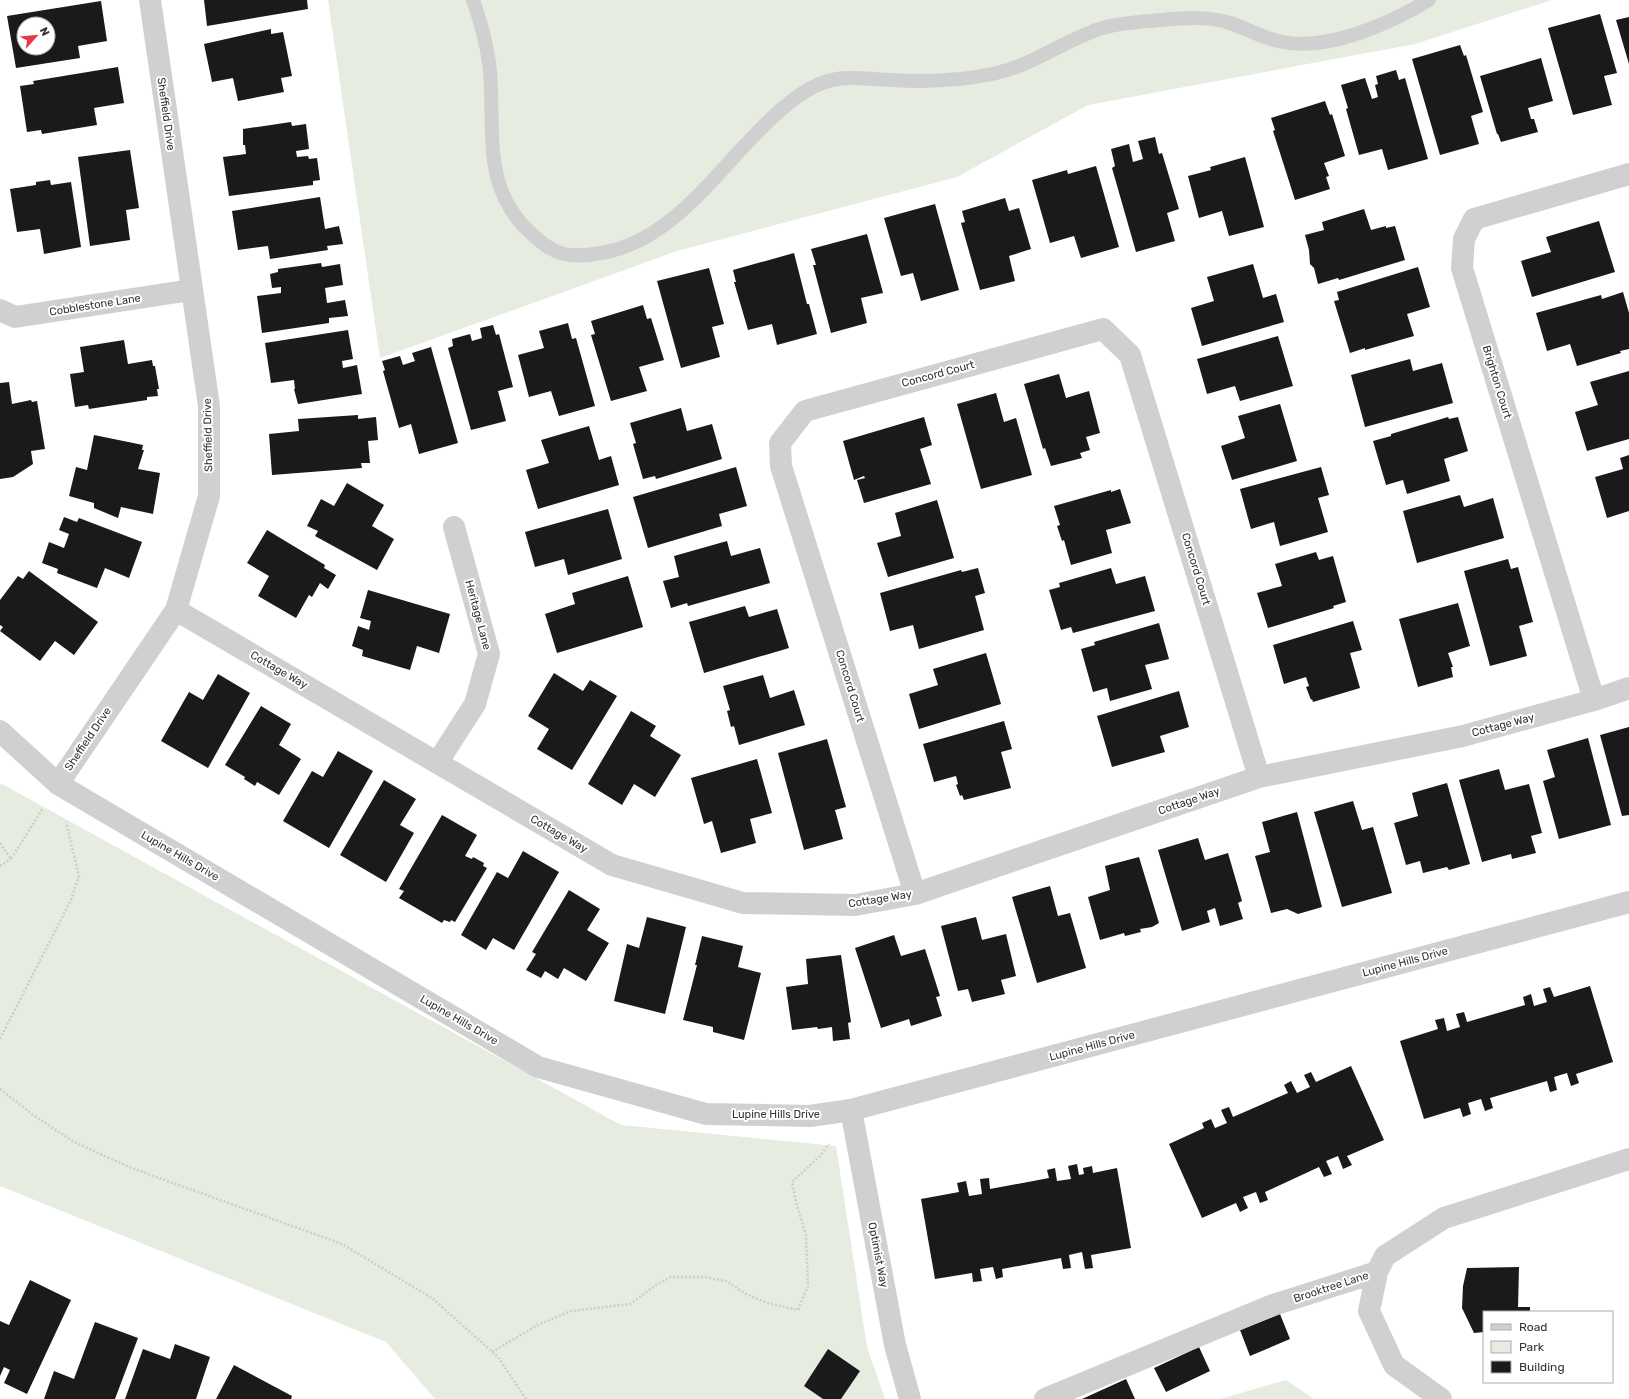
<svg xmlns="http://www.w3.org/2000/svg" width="1629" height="1399" font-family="Rubik,sans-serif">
<rect width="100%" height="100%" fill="#fff"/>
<path fill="#e6ecdf" d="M328,0h1224l-137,44 -327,61 -131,72 -280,74 -297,107z
M2,784l619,341 215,21 31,201 18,52h-450l-49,-57 -386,-156v-401z
M1286,1380l28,19h-94z"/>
<path fill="#1a1a1a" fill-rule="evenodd" d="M204,0h103l1,9 -101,17z
M101,1l6,40 -29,5 2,12 -64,10 -9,-52zM24,24h24v24h-24z
M1600,14l17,59 -13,3 8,29 -39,10 -25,-87z
M1629,17v47l-13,-44z
M271,29v5l12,-2 9,44 -11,2 3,14 -46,9 -5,-23 -21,4 -8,-38z
M1460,45l4,11 2,-1 17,57 -12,4 8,28 -39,11 -28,-96z
M1541,58l12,43 -25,7 3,11h3l4,13 -37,10 -3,-8h-1l-17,-58z
M118,67l6,36 -30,5 3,17 -55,9 -1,-4 -14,2 -7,-46 14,-2 -1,-3z
M1396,70l3,10 6,-2 23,81 -40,11 -6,-21 -23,6 -13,-46 2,-1 -7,-23 24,-7 7,21 6,-2 -3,-12 3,-1 -2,-8z
M1325,101l5,14 2,-1 13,42 -21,7 5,13 -3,1 4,12 -35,11 -22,-69 2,-1 -4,-12z
M291,122l1,4 14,-2 3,25 -13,2 1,6 11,-1 1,3 8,-1 3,22 -7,1v4l-84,11 -6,-39 23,-3 -1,-9h-2v-16z
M1155,137l4,17 3,-1 17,56 -12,4 8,28 -39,11 -24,-84 3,-2 -4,-17 18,-5 4,18 10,-3 -5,-18z
M130,150l9,58 -13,2 4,30 -40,6 -12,-89z
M1245,157l19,70 -35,9 -7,-25 -23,7 -11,-42 23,-6 -1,-3z
M1096,166l23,81 -38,11 -7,-22 -24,7 -18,-63 35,-10 1,4z
M50,180l1,5 20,-3 10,65 -37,7 -4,-25 -23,3 -7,-43 26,-4v-3z
M320,197l5,32 14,-3 4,18 -16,2 1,4 -58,9 -2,-13 -30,4 -6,-39z
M1005,198l4,13 10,-3 12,41 -22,7 6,25 -35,9 -19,-67 4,-1 -3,-11z
M935,204l24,86 -38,11 -8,-28 -12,3 -17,-58z
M1364,209l7,21 15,-4v2l9,-2 10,34 -66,20 -1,-2 -20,6 -4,-16 -4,-4 -1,-14 -4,-15 19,-5 -2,-8z
M1599,221l16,51 -83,25 -11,-36 30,-9 -5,-15z
M867,234l16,59 -22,5 6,25 -36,10 -18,-68h3l-5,-16z
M794,253l13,51h2l8,30 -40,11 -5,-21 -24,6 -14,-48h2l-3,-12z
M321,263l1,4 18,-3 3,21 -18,3 2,15 18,-3 3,16 -19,2v5l-67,10 -5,-37 24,-3v-6l-9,1 -2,-14 8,-2v-3z
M1253,264l10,34 13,-4 8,28 -82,24 -11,-38 23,-7 -7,-24z
M1418,267l12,40 -23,7 7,22 -49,14v-2l-15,5 -16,-52 5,-1 -2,-8z
M709,268l15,56 -12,3 8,30 -39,11 -24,-87z
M1623,292l6,21v36l-9,2 1,2 -44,13 -7,-22 -23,7 -11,-38 65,-18 1,4z
M643,305l4,14 4,-1 13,42 -25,7 8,24 -36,10 -20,-66 4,-1 -4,-13z
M568,323l4,16 4,-1 19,68 -36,10 -8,-25 -22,6 -11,-42 26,-7 -5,-17z
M493,325l3,10 3,-1 14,53 -15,4 8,30 -35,9 -23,-82 5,-2 -1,-7 18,-5 2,7 10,-3 -2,-10z
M348,330l5,29 -11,2 1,7 14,-3 5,29 -64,10 -4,-15h1l-1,-9 -23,3 -6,-40z
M1278,336l15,50 -53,15 -5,-15 -28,8 -10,-35z
M124,340l4,24 24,-4 1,6h2l4,23h-2l1,7 -11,1v3l-58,9 -1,-4 -13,2 -5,-33 14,-2 -4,-25z
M431,347l27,96 -39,11 -8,-30 -12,4 -16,-57 2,-1 -3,-9 18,-5 3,9 12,-4 -3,-8z
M1410,359l3,12 29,-8 11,40 -88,24 -14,-52z
M1629,371v68l-42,12 -12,-39 23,-7 -8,-23z
M1059,374l7,24 23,-7 11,42 -14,4 4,13 -10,3 2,5 -31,8 -6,-18 -2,1 -19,-65z
M9,382l3,22 19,-4 1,2 5,-1 8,48 -14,2 2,13 -20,13 -13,2v-96z
M996,393l8,29 12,-4 16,57 -51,14 -24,-85z
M1280,404l17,57 -65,19 -11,-34 24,-8 -7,-22z
M681,408l6,23 25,-7 10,35 -66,20 -1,-3 -12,3 -10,-35 3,-1 -6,-20z
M358,415v4l18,-2 2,23 -10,1 2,22h-9l1,5 -90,7 -3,-41 30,-3 -1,-12z
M924,417l8,28 -12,4 11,35 -67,19 -7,-23 8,-2 -1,-2 -10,4 -11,-39z
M1448,417l1,2 9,-2 10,34 -24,8 6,22 -43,13 -4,-14 -17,5 -13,-44 18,-5v-2z
M589,426l10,34 12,-4 8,29 -81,24 -12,-39 23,-7 -8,-23z
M94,435l49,10 -1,5h2l-6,19 22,4 -7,41 -32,-7 -3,11 -24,-10v-5l-25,-7 7,-29 11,3z
M1629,455v56l-22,7 -12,-41 28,-8 -3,-11z
M736,467l11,39 -28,8 3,12 -74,22 -15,-51z
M1321,467l8,28 -11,3 10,34 -48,14 -6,-24 -23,7 -11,-40z
M347,483l37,22 -12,21 22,13 -17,31 -62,-34 3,-5 -11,-5 14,-27 13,7z
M1120,489l11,34 -25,7 6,23 -41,12 -7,-25 -2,1 -5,-15 3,-1 -6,-19 57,-16v2z
M1460,495l4,12 29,-9 11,40 -87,25 -14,-52z
M937,500l17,58 -66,19 -11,-34 24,-7 -6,-23z
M608,509l14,50 -54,16 -4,-16 -29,8 -10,-35z
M64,517l13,5 2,-4 63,24 -13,36 -24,-10 -8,20 -40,-15 1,-4 -16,-6 7,-21 15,6 5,-14 -10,-4z
M267,530l58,35 -1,3 12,7 -8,14 -8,-6 -8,14 -3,-2 -13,23 -38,-22 11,-20 -22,-13z
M727,541l4,15 29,-8 10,35 -82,23 -1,-3 -16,5 -8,-27 16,-4 -5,-21z
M1316,552l3,8 14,-4 13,46 -13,4 1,2 -66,20 -11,-35 25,-7 -7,-22z
M1508,559l3,10 7,-2 15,55 -14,4 8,30 -37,10 -26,-95z
M978,568l7,25 -10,3 9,34 -65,19 -6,-24 -23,6 -10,-38 81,-23 1,2z
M1111,568l5,16 29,-8 10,35 -82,22 -2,-6 -10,3 -12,-40 11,-3 -1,-4z
M29,571l69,51 -24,33 -19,-14 -15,20 -40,-30 3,-4 -3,-2v-25l18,-24 5,3z
M628,576l15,51 -86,26 -12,-39 30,-10 -3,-11z
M368,590l82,24 -11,39 -22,-7 -7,24 -48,-14 1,-6 -11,-4 6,-20 11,4 2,-9 -11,-3z
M1458,603l12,43 -22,7 5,14h-2l2,10 -35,10 -19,-68z
M745,606l4,11 28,-8 12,39 -85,25 -15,-51z
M1353,621l9,29 -12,3 10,35 -47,14 -1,-3 -1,1 -5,-13 3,-1 -3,-9 -22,7 -11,-39z
M1159,623l10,36 -24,6 7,24 -42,12 -3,-13 -14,4 -12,-43 14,-4 -1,-3z
M986,653l15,51 -82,25 -10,-35 29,-9 -5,-16z
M554,673l29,18 7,-11 27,16 -45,74 -35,-21 12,-20 -21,-13z
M218,674l32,19 -42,75 -47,-27 28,-49 14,8z
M763,675l7,23 24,-8 11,35 -66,20 -5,-19 -3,1 -4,-16 3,-1 -7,-24z
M1179,691l10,36 -29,9 5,16 -53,15 -15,-51z
M261,706l30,18 -12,21 22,14 -22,36 -22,-13 -2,4 -11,-7 1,-2 -20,-12z
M631,711l25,15 -6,10 31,19 -26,42 -21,-13 -12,21 -34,-21z
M1004,721l8,28 -11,3 10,36 -47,12 -2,-5 -2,1 -4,-11 2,-1 -2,-8 -22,6 -11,-38z
M1629,727v88l-7,1 -22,-81z
M1588,738l23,87 -52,14 -16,-58 12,-4 -8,-27z
M827,739l19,68 -11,3 8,29 -39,11 -26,-97z
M338,751l35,20 -44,77 -46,-27 29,-50 11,6z
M757,759l15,54 -22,6 6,24 -35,10 -9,-32 -8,3 -13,-46z
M1499,769l6,21 24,-6 13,49 -11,3 5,17 -24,6 -1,-5 -29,8 -23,-82z
M384,780l32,19 -16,26 14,8 -28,49 -46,-27z
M1447,783l23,81 -21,6 -2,-3 -24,6 -3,-12 -14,4 -12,-42 24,-7 -6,-23z
M1353,801l9,29 11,-3 19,66 -50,14 -28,-95z
M1297,812l25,95 -24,7 -11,-5 -16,4 -16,-57 15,-4 -8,-30z
M442,815l35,20 -12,21 7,3 1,-2 11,6 -1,3 4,2 -32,54 -4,-2 -1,2 -6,-2 -2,3 -43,-25 5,-7 -5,-2z
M1198,838l7,22 23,-7 14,48 -4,2 5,16 -23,7 -5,-18 -8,3 3,11 -28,9 -24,-81z
M523,851l36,21 -45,78 -21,-12 -7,12 -25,-15 36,-63 11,6z
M1139,857l20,66 -7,4 -12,2 1,3 -16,4 -1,-3 -24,7 -12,-43 22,-7 -5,-24z
M1050,886l8,30 12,-3 16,55 -49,15 -25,-86z
M569,890l31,19 -13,21 22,13 -23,38 -22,-13 -6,11 -13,-8 -4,7 -15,-8 10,-16 -4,-2z
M647,917l39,10 -21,87 -51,-13 13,-57 12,4z
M976,917l6,23 24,-6 10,42 -15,4 4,14 -33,8 -4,-13 -10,2 -17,-65z
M894,935l7,21 24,-7 15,47 -4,1 6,19 -31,10 -2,-7 -28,9 -26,-80z
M702,936l41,10 -5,21 23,6 -17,67 -31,-8v-5l-30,-7 14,-55h-2z
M841,955l10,67 -3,1 2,16 -17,2 -1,-14 -14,2 -1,-2 -25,3 -6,-43 22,-3 -2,-25z
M1590,986l23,76 -37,12 3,9 -8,3 -4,-13 -13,4 3,13 -7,2 -3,-11 -57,17 3,10 -8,3 -4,-12 -13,4 3,11 -8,3 -3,-9 -36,11 -24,-78 38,-12 -3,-9 9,-2 3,13 13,-4 -4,-13 8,-2 3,10 58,-17 -2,-8 8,-3 3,12 13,-4 -4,-13 7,-2 4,10z
M1351,1066l33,74 -37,16 5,9 -9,4 -5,-13 -12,5 6,13 -8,3 -5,-10 -54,25 3,8 -8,3 -4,-11 -13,5 5,11 -8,4 -4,-9 -34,15 -33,-74 35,-16 -2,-5 9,-4 4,9 12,-5 -6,-13 8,-3 4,10 55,-24 -4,-8 7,-4 6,12 13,-6 -6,-12 7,-3 5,10z
M1077,1164l2,11 5,-1 -1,-6 9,-2 1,7 24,-5 14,80 -40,7 2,13 -8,1 -3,-17 -13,3 2,13 -8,1 -2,-11 -59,11 1,8 -7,2 -3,-12 -13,2 2,12 -9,1 -1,-9 -37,6 -14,-80 38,-7 -2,-9 9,-2 3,15 13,-2 -2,-15 9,-1 1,11 59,-11 -2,-8 8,-2 2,13 14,-2 -3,-13z
M1519,1267l-1,40h12v5h-46v20l-10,1 -12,-25 1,-22 4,-18z
M30,1280l41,20 -44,94 -23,-11 6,-13 -6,-3 -4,9v-55l9,4z
M1280,1314l10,25 -40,17 -10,-26z
M95,1322l43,16 -23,61h-71l10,-28 20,8z
M175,1344l35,13 -14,42h-71l18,-50 27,10z
M1199,1347l11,24 -44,21 -12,-24z
M828,1349l32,22 -19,28h-18l-19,-13z
M234,1365l58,31 -1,3h-75z
M1126,1379l9,20h-53z"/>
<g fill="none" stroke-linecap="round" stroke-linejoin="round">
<path stroke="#cdcdcd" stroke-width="2.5" stroke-dasharray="2 2" stroke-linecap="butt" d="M0,843l11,16 32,-51
M0,866l11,-7
M0,1039l71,-139 8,-24 -13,-54
M0,1089l33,26 41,27 55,25 213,77 90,54 66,59 28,42
M492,1352l46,-27 33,-14 59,-7 26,-19 15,-8h34l21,4 20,13 21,9 31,7 10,-24 -2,-51 -10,-33 -4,-20 28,-26 9,-12"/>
<path stroke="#d0d0d0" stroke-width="14" d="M473,0c8,23 15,48 17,72 5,60 -9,118 43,163 9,8 18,16 31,19 12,3 25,1 37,-1 78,-12 125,-98 182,-145 15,-13 33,-26 54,-29 18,-3 38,1 56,1 33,2 66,1 99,-6 36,-7 64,-28 97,-41 22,-10 49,-11 73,-13 22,-2 47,-4 68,3 18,6 34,16 53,19 46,9 108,-19 146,-42"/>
<path stroke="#d0d0d0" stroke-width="22" d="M0,310l15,7 176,-27
M176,610l436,255 131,38 112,2 60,-11 344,-117 204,-41 131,-36 35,-12
M1594,700l-132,-432 2,-29 10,-20 155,-45
M437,763l38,-59 14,-50 -35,-127
M58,784l118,-174 33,-114v-90l-59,-406
M915,894l-134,-428 -1,-23 25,-32 298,-82 27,26 129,422
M851,1110l44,235 15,54
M1377,1272l-8,39 25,54 47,34
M1045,1399l228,-94 104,-33 8,-16 59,-38 185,-59"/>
<path stroke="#d0d0d0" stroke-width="22" d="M0,731l58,53 480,283 168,47 104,2 41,-6 778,-208"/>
</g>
<g text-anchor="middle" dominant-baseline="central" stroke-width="4" stroke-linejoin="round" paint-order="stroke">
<g font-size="11" fill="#333" stroke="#fff">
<text transform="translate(166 114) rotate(82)">Sheffield Drive</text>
<text transform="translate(95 305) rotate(-9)">Cobblestone Lane</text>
<text transform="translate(938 374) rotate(-15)">Concord Court</text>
<text transform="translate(1497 382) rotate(73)">Brighton Court</text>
<text transform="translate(208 435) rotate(-91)">Sheffield Drive</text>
<text transform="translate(1196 569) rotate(73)">Concord Court</text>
<text transform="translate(478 615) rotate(75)">Heritage Lane</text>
<text transform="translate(279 670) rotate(30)">Cottage Way</text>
<text transform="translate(850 686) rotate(73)">Concord Court</text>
<text transform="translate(1503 725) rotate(-15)">Cottage Way</text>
<text transform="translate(88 739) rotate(-56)">Sheffield Drive</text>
<text transform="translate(1189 801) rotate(-19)">Cottage Way</text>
<text transform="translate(559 834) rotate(30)">Cottage Way</text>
<text transform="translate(180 856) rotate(30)">Lupine Hills Drive</text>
<text transform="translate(880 899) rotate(-9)">Cottage Way</text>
<text transform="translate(1405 962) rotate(-15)">Lupine Hills Drive</text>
<text transform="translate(459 1020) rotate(30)">Lupine Hills Drive</text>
<text transform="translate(1092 1046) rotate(-15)">Lupine Hills Drive</text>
<text x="776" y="1114">Lupine Hills Drive</text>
<text transform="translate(878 1255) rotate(79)">Optimist Way</text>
<text transform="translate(1331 1287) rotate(-18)">Brooktree Lane</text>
</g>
</g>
<rect x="1483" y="1311" width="130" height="72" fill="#ffffff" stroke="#adadad"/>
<rect x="1491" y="1324" width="20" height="6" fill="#d0d0d0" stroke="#adadad"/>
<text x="1519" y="1331" font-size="12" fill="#333333">Road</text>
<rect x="1491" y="1341" width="20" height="12" fill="#e6ecdf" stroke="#adadad"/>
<text x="1519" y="1351" font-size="12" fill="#333333">Park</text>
<rect x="1491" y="1361" width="20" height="12" fill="#1a1a1a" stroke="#adadad"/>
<text x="1519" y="1371" font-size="12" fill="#333333">Building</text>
<g transform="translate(36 36) rotate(63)"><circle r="19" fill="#ffffff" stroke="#adadad"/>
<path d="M0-3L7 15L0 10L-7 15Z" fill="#e63946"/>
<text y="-6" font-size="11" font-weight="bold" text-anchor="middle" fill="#333333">N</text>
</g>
</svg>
